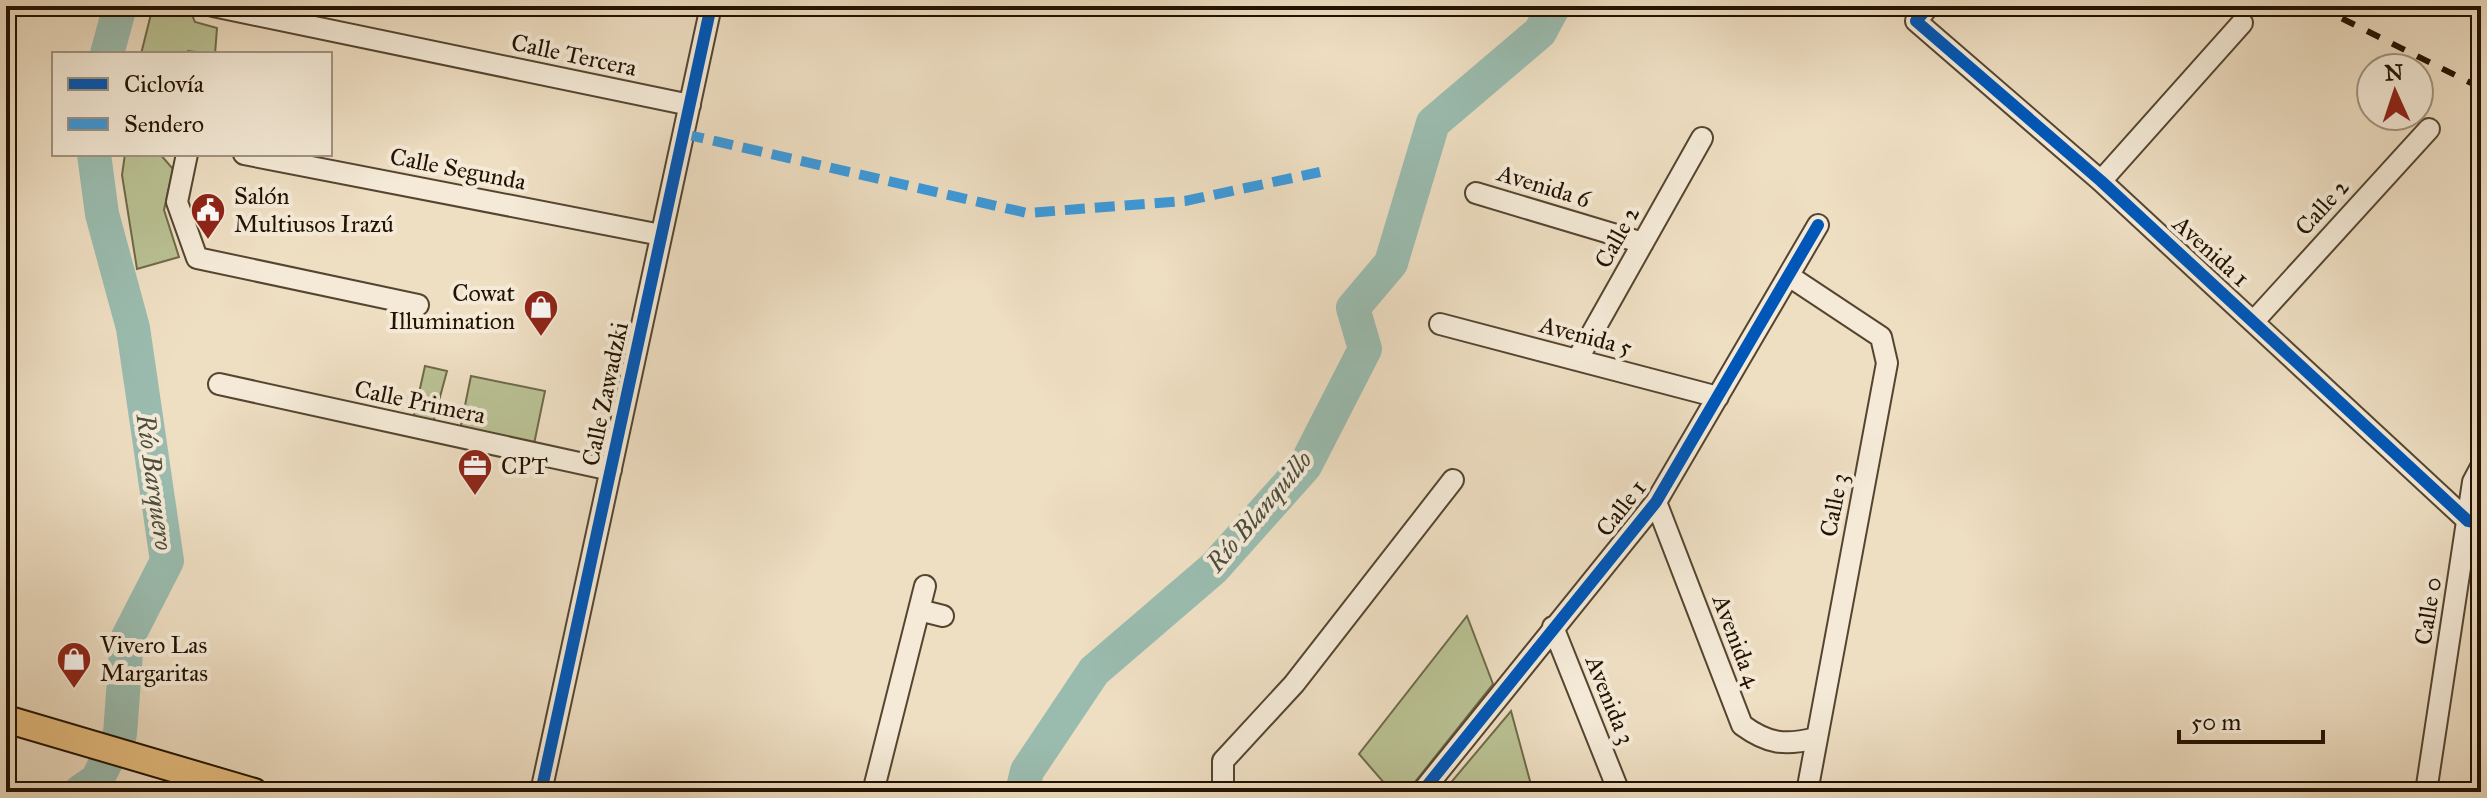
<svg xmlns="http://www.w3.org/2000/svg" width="2487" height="798" font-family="'IM FELL Great Primer',serif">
<rect width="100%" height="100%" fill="#eedec2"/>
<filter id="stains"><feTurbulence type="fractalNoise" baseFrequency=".0025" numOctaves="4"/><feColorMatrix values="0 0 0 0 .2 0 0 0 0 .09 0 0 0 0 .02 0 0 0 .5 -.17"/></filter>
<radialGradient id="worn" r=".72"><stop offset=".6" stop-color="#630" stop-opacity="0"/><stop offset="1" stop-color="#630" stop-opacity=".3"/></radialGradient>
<path fill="#b9c193" stroke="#6e6a4a" stroke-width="2" d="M153,6h35l7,16 22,6 -2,26 -27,-3 -1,3h-46z
M125,154h35l13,15 -9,41 15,47 -42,12 -15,-94z
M425,366l22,5 -14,52 -20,-3z
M471,376l74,15 -11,53 -74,-14z
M1467,616l26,68 -86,108h-15l-33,-38z
M1511,711l22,81h-90z"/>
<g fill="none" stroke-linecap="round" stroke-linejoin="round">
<path stroke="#9abcaf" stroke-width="34" d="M107,54l13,-48
M80,792l17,-12 23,-46 7,-95 40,-78 -34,-233 -31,-114 -8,-60
M1022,792l5,-21 67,-100 120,-103 91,-102 60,-117 -12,-41 38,-45 42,-140 107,-91 14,-26"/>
<g stroke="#554530" stroke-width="24">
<path id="minor" d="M213,6l477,99
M1929,6l-13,15 185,160 367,340 13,3
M187,154l-10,48 20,56 221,47
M244,154l417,81
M2101,181l141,-158
M1476,193l167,50
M1789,276l92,61 6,26 -80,429
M2254,321l175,-192
M1440,324l278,73
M1577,360l125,-222
M219,384l392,86
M1656,502l86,223c26,19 43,21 74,13
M919,610l24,6
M1553,627l66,165
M541,792l170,-786
M873,792l52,-206
M1223,792v-31l71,-77 159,-204
M1422,792l234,-290 162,-277
M2426,792l47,-310 8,-15"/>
</g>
<g stroke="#221200" stroke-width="30">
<path id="major" d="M6,719l248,73"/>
</g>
<use href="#minor" stroke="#f4ead7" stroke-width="20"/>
<use href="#major" stroke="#e7bf81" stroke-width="26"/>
<path stroke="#221200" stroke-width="6" stroke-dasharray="14 14" stroke-linecap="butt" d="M2317,6l164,82"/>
<path stroke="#3c9adc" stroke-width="10" stroke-dasharray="20 10" stroke-linecap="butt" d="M684,134l343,79 158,-12 135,-29"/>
<g stroke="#f4ead7" stroke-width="17">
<path id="cycleway" d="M1929,6l-13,15 185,160 367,340 13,3
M541,792l170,-786
M1422,792l234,-290 162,-277"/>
</g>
<use href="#cycleway" stroke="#0057b8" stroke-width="12"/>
</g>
<defs>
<g id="civic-pin" transform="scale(1.8)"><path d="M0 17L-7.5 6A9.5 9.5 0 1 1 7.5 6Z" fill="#8f2418" stroke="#f4ead7"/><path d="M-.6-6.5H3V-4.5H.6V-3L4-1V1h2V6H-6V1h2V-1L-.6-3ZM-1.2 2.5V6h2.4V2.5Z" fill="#fff"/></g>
<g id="shop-pin" transform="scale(1.8)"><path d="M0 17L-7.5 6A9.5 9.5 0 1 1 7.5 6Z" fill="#8f2418" stroke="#f4ead7"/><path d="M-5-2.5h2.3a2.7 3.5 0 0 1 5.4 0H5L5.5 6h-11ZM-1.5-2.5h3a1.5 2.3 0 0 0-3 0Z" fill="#fff"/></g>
<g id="office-pin" transform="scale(1.8)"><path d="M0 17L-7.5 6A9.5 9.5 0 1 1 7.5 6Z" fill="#8f2418" stroke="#f4ead7"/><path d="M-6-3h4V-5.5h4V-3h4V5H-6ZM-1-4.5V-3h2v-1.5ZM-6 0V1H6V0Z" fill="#fff"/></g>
</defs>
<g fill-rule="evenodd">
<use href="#civic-pin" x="208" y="210"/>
<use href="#shop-pin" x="541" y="307"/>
<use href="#office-pin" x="475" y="466"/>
<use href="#shop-pin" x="74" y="659"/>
</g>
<g text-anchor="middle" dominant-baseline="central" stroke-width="8" stroke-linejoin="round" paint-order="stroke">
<g font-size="24" fill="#221200" stroke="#f4ead7">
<text transform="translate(574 55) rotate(12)">Calle Tercera</text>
<text transform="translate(458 169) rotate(11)">Calle Segunda</text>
<text transform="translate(1544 186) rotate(17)">Avenida 6</text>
<text transform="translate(2322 207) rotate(-48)">Calle 2</text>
<text transform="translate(1617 237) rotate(-61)">Calle 2</text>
<text transform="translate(2211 251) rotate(42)">Avenida 1</text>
<text transform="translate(1586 336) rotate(15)">Avenida 5</text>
<text transform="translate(605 394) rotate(-78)">Calle Zawadzki</text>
<text transform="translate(420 402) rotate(12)">Calle Primera</text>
<text transform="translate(1834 505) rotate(-79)">Calle 3</text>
<text transform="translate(1621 508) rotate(-52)">Calle 1</text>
<text transform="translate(2428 611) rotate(-81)">Calle 0</text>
<text transform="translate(1737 641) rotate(69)">Avenida 4</text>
<text transform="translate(1610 700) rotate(68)">Avenida 3</text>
</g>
<g font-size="24" fill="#221200" stroke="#f4ead7" text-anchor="start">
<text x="234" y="196">Salón<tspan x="234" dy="28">Multiusos Irazú</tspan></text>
<text x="515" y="293" text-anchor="end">Cowat<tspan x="515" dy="28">Illumination</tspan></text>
<text x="501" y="466">CPT</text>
<text x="100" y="645">Vivero Las<tspan x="100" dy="28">Margaritas</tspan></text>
</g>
<g font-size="26" font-style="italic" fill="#4c4e3d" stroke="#f4ead7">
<text transform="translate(155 482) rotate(82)">Río Barquero</text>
<text transform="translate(1259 511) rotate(-50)">Río Blanquillo</text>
</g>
</g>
<rect width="2487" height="798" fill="none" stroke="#eedec2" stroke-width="32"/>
<rect x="8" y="8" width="2471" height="782" fill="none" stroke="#221200" stroke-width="4"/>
<rect x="16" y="16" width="2455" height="766" fill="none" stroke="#221200" stroke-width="2"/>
<rect x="52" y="52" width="280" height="104" fill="#f4ead7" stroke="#a09481" stroke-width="2"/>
<rect x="68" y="78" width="40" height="12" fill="#0057b8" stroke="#a09481" stroke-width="2"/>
<text x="124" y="92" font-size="24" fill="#221200">Ciclovía</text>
<rect x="68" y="118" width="40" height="12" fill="#3c9adc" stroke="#a09481" stroke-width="2"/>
<text x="124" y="132" font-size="24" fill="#221200">Sendero</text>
<g transform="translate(2395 92) rotate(357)"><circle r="38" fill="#f4ead7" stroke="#a09481" stroke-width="2"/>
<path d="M0-6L14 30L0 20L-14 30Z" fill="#8f2418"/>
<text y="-12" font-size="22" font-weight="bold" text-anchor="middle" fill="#221200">N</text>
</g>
<path d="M2179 730v12h144v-12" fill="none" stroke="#221200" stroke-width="4"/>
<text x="2191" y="730" font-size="24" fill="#221200" stroke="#f4ead7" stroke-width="6" paint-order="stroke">50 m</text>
<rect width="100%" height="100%" filter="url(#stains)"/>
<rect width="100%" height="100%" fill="url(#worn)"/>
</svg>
